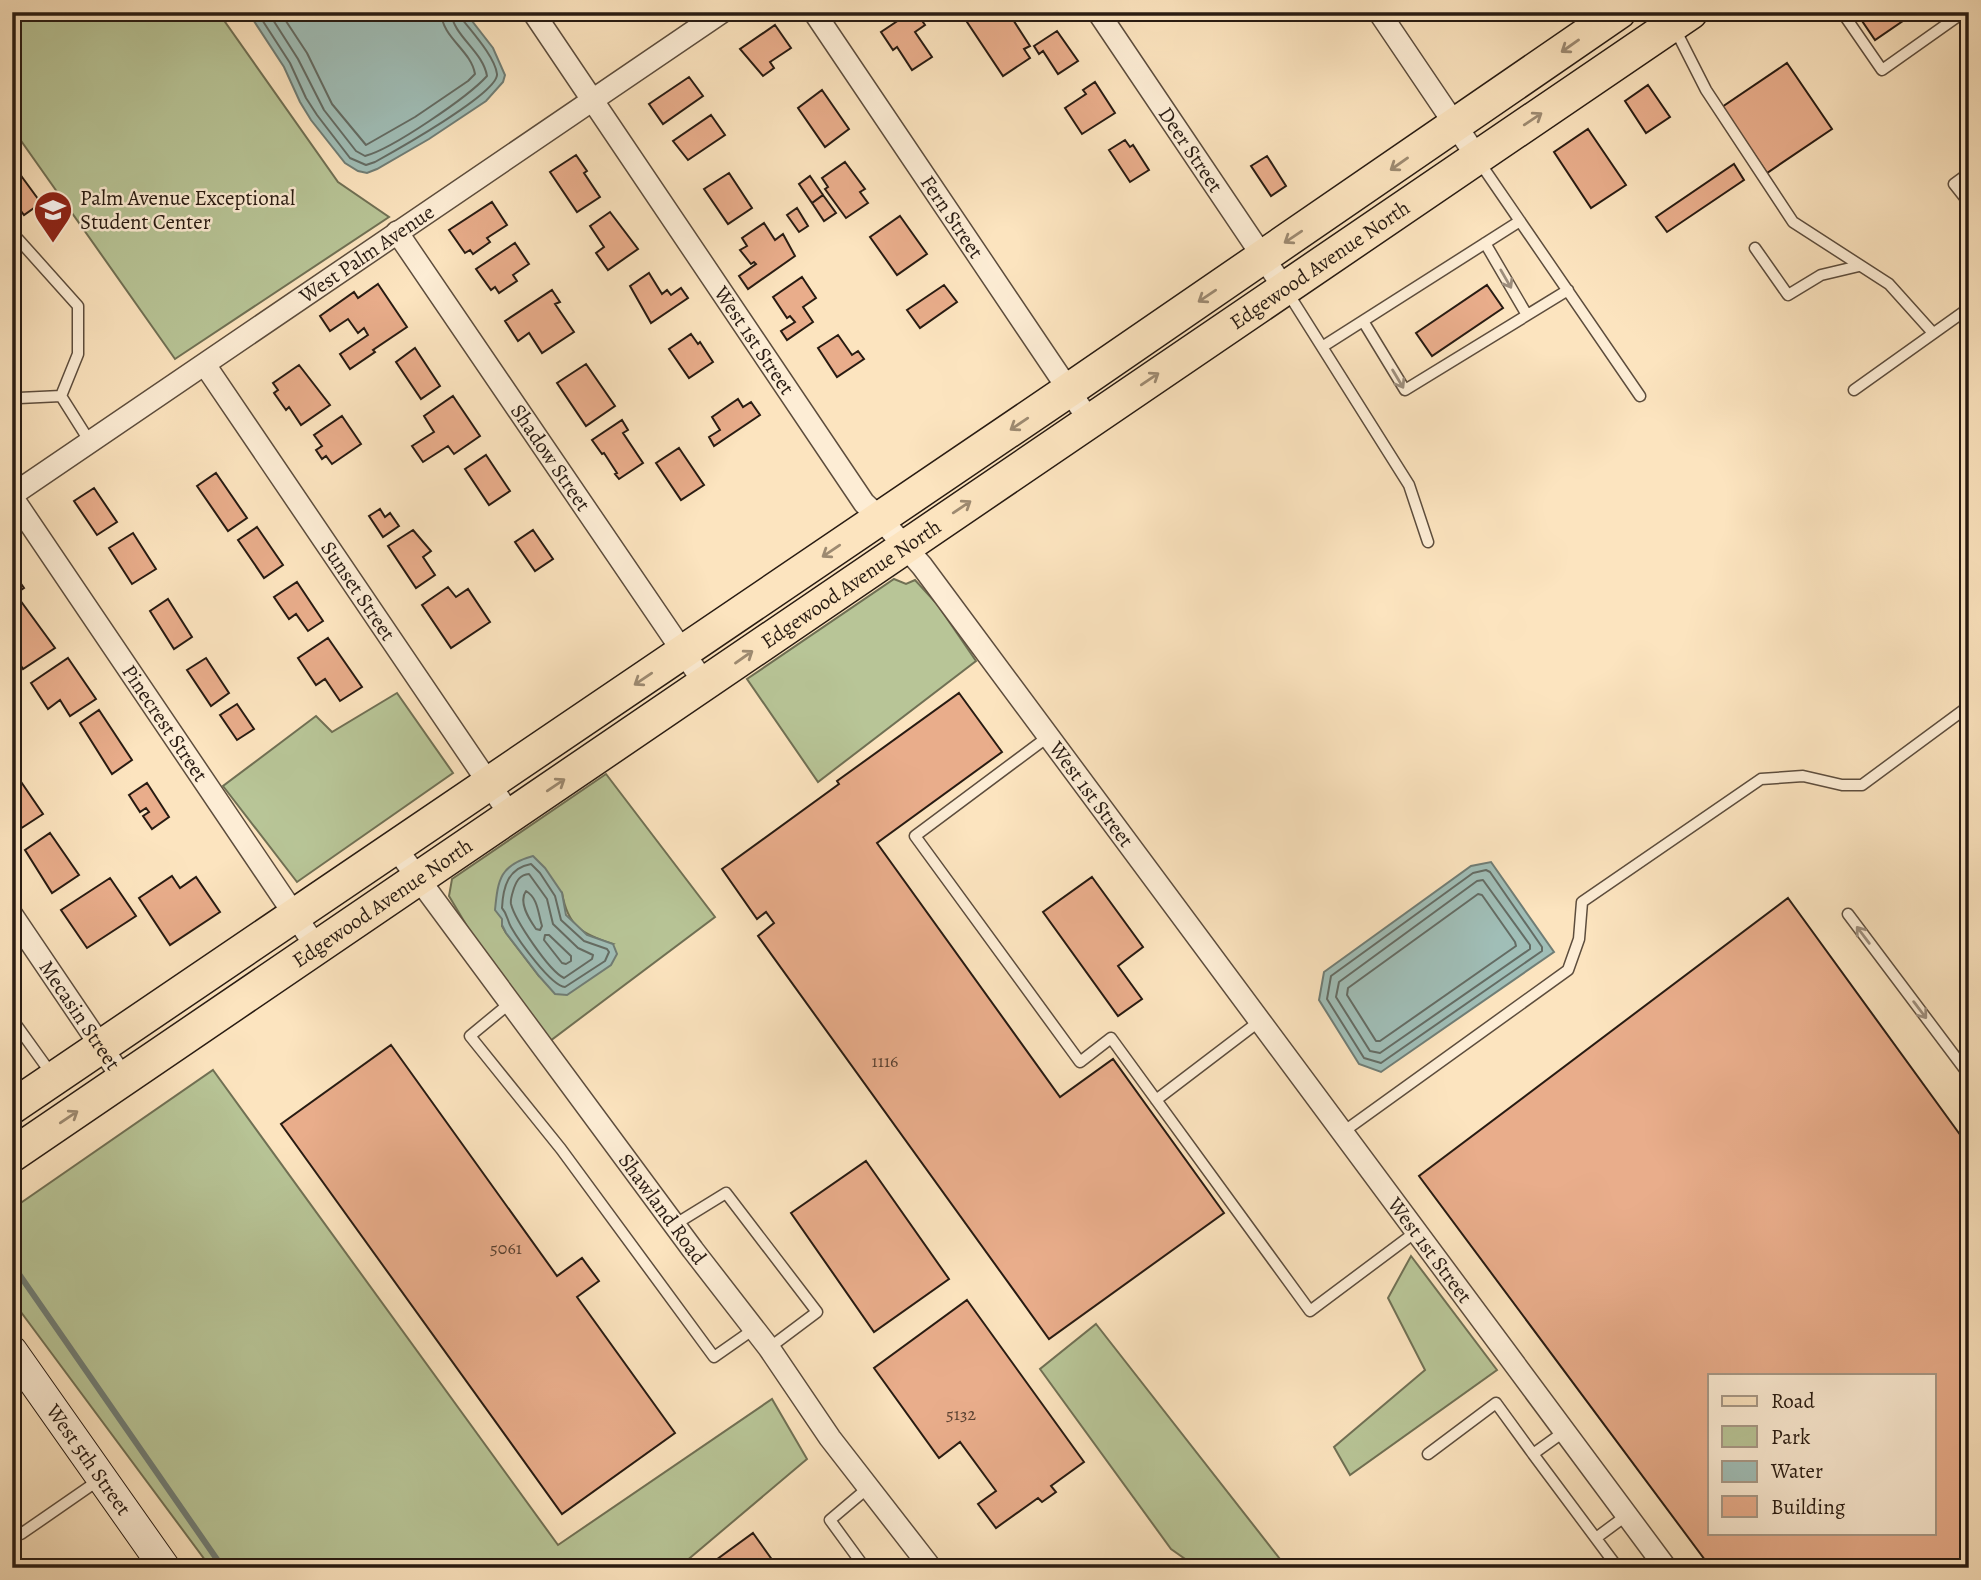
<svg xmlns="http://www.w3.org/2000/svg" width="1981" height="1580" font-family="Alegreya,serif">
<rect width="100%" height="100%" fill="#fce4bf"/>
<filter id="stains"><feTurbulence type="fractalNoise" baseFrequency=".00286" numOctaves="4"/><feColorMatrix values="0 0 0 0 .2 0 0 0 0 .09 0 0 0 0 .02 0 0 0 .5 -.17"/></filter>
<radialGradient id="worn" r=".72"><stop offset=".6" stop-color="#630" stop-opacity="0"/><stop offset="1" stop-color="#630" stop-opacity=".3"/></radialGradient>
<path fill="#b8c597" stroke="#707054" stroke-width="2" fill-rule="evenodd" d="M12,12h206l120,170 51,35 -214,142 -163,-231z
M894,579l12,5 9,-4 22,24 39,57 -158,121 -71,-103z
M397,693l56,80 -156,109 -74,-96 93,-70 16,16z
M606,774l109,143 -165,124 -70,-93 -31,-52 3,-17zM562,893c6,34 20,41 51,51l-74,32 -33,-43 -4,-7v-7z
M213,1070l345,475 214,-146 35,60 -129,109h-467l-199,-268v-91z
M1411,1256l86,114 -147,105 -16,-28 91,-77 -37,-72z
M1096,1324l191,244h-89l-27,-19 -131,-180z"/>
<path fill="#a0beb7" stroke="#707d75" stroke-width="2" d="M245,12h220l28,36 12,27 -2,7 -17,19 -57,38 -52,30 -10,4 -9,-2 -13,-8 -34,-43 -11,-18 -16,-35 -34,-52z
M533,856l12,12 17,25 4,22 21,20 26,9 4,10 -6,11 -44,30 -12,-1 -16,-18 -33,-43 -4,-8v-6l-7,-9c3,-31 5,-45 38,-54z
M1491,862l63,90 -173,120 -22,-8 -40,-64 5,-28 147,-106z"/>
<g fill="none" stroke-linecap="round" stroke-linejoin="round">
<path stroke="#646c64" stroke-width="2" d="M257,12l33,51 16,35 11,17 33,43 16,7 9,-3c18,-10 124,-69 122,-88 -2,-17 -25,-42 -35,-55l-2,-7
M268,12l30,47 26,51 32,41 9,5c27,-7 103,-59 122,-80 -4,-25 -34,-40 -36,-64
M280,12l27,41 25,51 34,41 49,-28 53,-36 7,-7c-4,-24 -33,-36 -34,-62
M531,864l9,9 15,23 6,24 23,21 23,8 2,3 -4,9 -40,26c-14,-1 -46,-46 -54,-60 -4,-7 -3,-12 -9,-19 1,-21 6,-40 29,-44z
M1486,870l4,2 52,75v4l-161,112 -17,-5 -37,-59 4,-23 142,-103z
M529,874l18,25 6,25 25,24 15,7 -1,4 -28,19c-15,-7 -49,-58 -53,-74 -1,-5 2,-12 3,-16 3,-8 6,-13 15,-14z
M1483,880l47,65v4l-150,104 -10,-2 -34,-54 3,-15 138,-101z
M526,891c12,7 12,22 16,35l-2,4 -4,-1c-7,-10 -18,-27 -10,-38z
M1478,894l4,1 33,47 1,4 -136,95h-4l-29,-46 1,-7z
M545,935h4l22,21v5l-5,3 -4,-1 -18,-23z"/>
<path stroke="#707d75" stroke-width="6" d="M12,1264l211,304"/>
</g>
<path fill="#e9ad8b" stroke="#281b12" stroke-width="2" fill-rule="evenodd" d="M911,12h5l9,13 -10,7 17,25 -20,13 -15,-23 -4,3 -12,-18z
M975,12h33l22,34 -6,3 6,9 -27,18 -38,-57z
M1856,12h60l-41,28z
M775,25l16,23 -21,14 4,6 -11,8 -23,-27z
M1057,31l21,30 -20,13 -15,-23 -4,3 -5,-8z
M1787,63l45,66 -65,44 -45,-66z
M689,77l14,19 -40,28 -14,-20z
M1095,82l20,31 -33,21 -17,-26 21,-14 -3,-4z
M1648,85l22,32 -24,16 -21,-32z
M822,90l27,39 -24,18 -27,-39z
M711,115l14,20 -37,25 -15,-19z
M1588,129l38,56 -35,23 -37,-56z
M1125,140l5,7 3,-2 16,25 -19,12 -21,-32z
M576,155l11,16 -3,2 16,24 -23,15 -27,-40z
M1267,156l19,30 -15,10 -20,-30z
M845,162l20,27 -5,3 8,11 -22,15 -21,-29 3,-2 -6,-9z
M1734,164l10,16 -77,52 -11,-15z
M729,173l23,35 -24,16 -24,-35z
M810,176l13,19 -11,8 -13,-19z
M22,177l19,26 -17,12 -12,-16v-15z
M823,195l13,18 -12,8 -12,-18z
M492,202l15,23 -20,13 3,4 -17,12 -3,-4 -5,3 -16,-23z
M797,208l11,18 -9,6 -12,-17z
M610,212l28,37 -30,21 -12,-17 8,-6 -14,-21z
M900,216l27,38 -30,21 -27,-38z
M764,223l11,17 8,-6 12,22 -47,33 -9,-13 17,-12 -2,-2 -3,2 -11,-14 7,-4 -5,-8z
M515,243l14,21 -16,11 4,6 -18,12 -4,-6 -4,3 -15,-21z
M649,273l13,21 5,-4 4,5 10,-7 7,10 -37,25 -21,-37z
M802,277l14,21 -13,9 10,15 -26,18 -6,-9 14,-9 -5,-6 -3,2 -14,-21z
M378,284l29,43 -34,23 2,2 -25,17 -10,-15 28,-19 -4,-7 -6,5 -10,-14 -18,12 -10,-15 34,-24 4,6z
M944,285l13,17 -37,26 -13,-18z
M1487,285l16,23 -71,48 -16,-23z
M552,290l8,12 -5,2 19,28 -32,21 -13,-20 -11,8 -13,-20z
M691,334l7,10 2,-2 13,20 -24,16 -20,-29z
M838,335l14,20 6,-4 6,8 -27,18 -19,-29z
M415,348l25,38 -19,13 -25,-37z
M586,364l29,42 -29,20 -29,-43z
M299,365l31,40 -29,20 -12,-18 -3,3 -12,-17 4,-3 -5,-7z
M453,396l27,40 -26,18 -6,-8 -25,16 -11,-16 22,-14 -10,-16z
M738,399l5,8 8,-5 9,13 -46,31 -5,-9 11,-7 -8,-13z
M342,416l19,28 -29,20 -6,-8 -4,3 -6,-9 6,-4 -8,-11z
M622,420l6,10 -5,3 20,30 -24,16 -4,-5 2,-1 -13,-20 -2,1 -10,-14z
M679,448l25,37 -23,15 -25,-37z
M486,455l24,36 -21,14 -24,-36z
M216,473l31,45 -19,13 -31,-45z
M94,488l23,34 -20,13 -23,-34z
M380,509l5,8 5,-4 9,13 -16,11 -14,-21z
M257,527l26,38 -19,13 -26,-38z
M413,530l18,21 -8,6 12,18 -19,13 -28,-42z
M533,530l20,29 -18,12 -20,-29z
M133,533l23,36 -24,15 -23,-36z
M12,571l12,17 -12,8z
M297,582l26,39 -15,10 -12,-17 -7,5 -15,-22z
M448,587l8,10 12,-8 22,33 -39,26 -29,-43z
M168,599l24,38 -18,12 -24,-38z
M20,600l35,48 -32,21 -7,-11 -2,1 -2,-2v-53z
M328,638l34,49 -22,14 -15,-22 -9,6 -18,-27z
M68,658l28,41 -26,17 -10,-16 -12,9 -17,-26z
M206,658l23,35 -18,13 -24,-36z
M959,693l43,59 -125,91 183,254 53,-38 111,154 -175,126 -291,-403 16,-13 -8,-11 -9,7 -35,-50 117,-85 -2,-3z
M237,704l17,25 -17,11 -17,-25z
M99,710l33,50 -20,14 -32,-51z
M15,773l28,41 -26,17 -5,-6v-50z
M147,783l22,34 -17,12 -9,-13 6,-4 -3,-4 -6,4 -11,-17z
M50,833l29,42 -27,18 -27,-43z
M172,876l8,12 16,-11 24,35 -50,33 -31,-47z
M1092,877l51,70 -25,19 24,33 -24,17 -75,-104z
M110,878l26,38 -49,32 -26,-38z
M1788,898l181,249v421h-258l-292,-392zM1710,1375h224v158h-224z
M391,1045l166,231 25,-18 17,23 -22,16 98,136 -113,81 -281,-390z
M866,1161l83,118 -75,53 -83,-119z
M967,1300l117,162 -33,24 5,6 -14,10 -4,-4 -42,30 -18,-24 18,-13 -36,-49 -21,16 -65,-90z
M753,1533l25,35h-73z"/>
<g fill="none" stroke-linecap="round" stroke-linejoin="round">
<g stroke="#5d4d3d" stroke-width="13">
<path id="lane" d="M1842,12l40,58 82,-58
M1674,27l32,63 87,132 96,62 44,49
M1478,160l162,236
M1969,173l-15,11 15,19
M12,243l6,-4 60,67v48l-17,42
M1485,243l42,72
M1755,248l33,47 33,-20 38,-9
M1288,293l121,192 19,57
M1363,321l42,69 163,-100
M1322,347l198,-126
M1854,390l115,-82
M12,395l7,3 42,-2
M61,396l29,46
M1049,736l-134,100 165,226 31,-24 199,273 107,-80
M1848,914l121,161
M510,1003l-40,33 91,113 153,208 40,-28
M12,1019l41,57
M1156,1100l105,-80
M1343,1132l225,-162 11,-31 3,-37 179,-123 42,-3 39,9h20l107,-79
M674,1225l52,-32 91,119 -48,36
M1565,1431l-32,23 85,114
M1428,1454l68,-51 37,51
M12,1522l9,12 78,-54
M1596,1538l31,-23
M865,1568l-35,-48 39,-33"/>
</g>
<g stroke="#5d4d3d" stroke-width="24">
<g id="street">
<path id="s1" d="M533,12l331,491 16,15 42,48 744,1002"/>
<path id="s2" d="M814,12l275,408"/>
<path id="s3" d="M1098,12l186,276"/>
<path d="M1379,12l98,145"/>
<path id="s4" d="M397,232l308,452"/>
<path id="s5" d="M205,365l306,451"/>
<path id="s6" d="M12,495l710,-483"/>
<path id="s7" d="M12,497l305,451"/>
<path id="s8" d="M395,847l298,403 76,98 61,90 101,130"/>
<path id="s9" d="M12,915l111,164"/>
</g>
</g>
<g stroke="#281b12" stroke-width="32">
<g id="secondary">
<path id="s10" d="M12,1351l153,217"/>
</g>
</g>
<g stroke="#281b12" stroke-width="36">
<g id="primary">
<path d="M12,1107l1057,-717 550,-378"/>
<path id="s11" d="M12,1155l1679,-1143"/>
</g>
</g>
<use href="#lane" stroke="#fdedd5" stroke-width="10"/>
<use href="#street" stroke="#fdedd5" stroke-width="21"/>
<use href="#secondary" stroke="#fdedd5" stroke-width="30"/>
<use href="#primary" stroke="#fce4bf" stroke-width="33"/>
</g>
<defs><path id="oneway-shaft" d="M-6 0H5M1.5-3L5.5 0L1.5 3" fill="none" stroke-width="1.6" stroke-linecap="round" stroke-linejoin="round" transform="scale(1.75)"/></defs>
<g stroke="#9d8a71">
<use href="#oneway-shaft" transform="translate(1570 46) rotate(145)"/>
<use href="#oneway-shaft" transform="translate(1533 119) rotate(-34)"/>
<use href="#oneway-shaft" transform="translate(1399 164) rotate(145)"/>
<use href="#oneway-shaft" transform="translate(1293 237) rotate(146)"/>
<use href="#oneway-shaft" transform="translate(1207 296) rotate(146)"/>
<use href="#oneway-shaft" transform="translate(1150 379) rotate(-34)"/>
<use href="#oneway-shaft" transform="translate(1019 424) rotate(146)"/>
<use href="#oneway-shaft" transform="translate(962 507) rotate(-34)"/>
<use href="#oneway-shaft" transform="translate(831 551) rotate(146)"/>
<use href="#oneway-shaft" transform="translate(744 657) rotate(-35)"/>
<use href="#oneway-shaft" transform="translate(643 679) rotate(146)"/>
<use href="#oneway-shaft" transform="translate(556 785) rotate(-34)"/>
<use href="#oneway-shaft" transform="translate(69 1117) rotate(-34)"/>
</g>
<g stroke="#9d8e7d">
<use href="#oneway-shaft" transform="translate(1506 279) rotate(60)"/>
<use href="#oneway-shaft" transform="translate(1398 379) rotate(59)"/>
<use href="#oneway-shaft" transform="translate(1863 935) rotate(-127)"/>
<use href="#oneway-shaft" transform="translate(1920 1010) rotate(53)"/>
</g>
<defs>
<g id="school-pin" transform="scale(2.0125)"><path d="M0 17L-7.5 6A9.5 9.5 0 1 1 7.5 6Z" fill="#8f2418" stroke="#fdedd5"/><path d="M0-5L7-2L0 1L-7-2ZM-4 1L0 2.5L4 1V4Q0 6-4 4Z" fill="#fff"/></g>
</defs>
<g fill-rule="evenodd">
<use href="#school-pin" x="53" y="210"/>
</g>
<g text-anchor="middle" dominant-baseline="central" stroke-width="5" stroke-linejoin="round" paint-order="stroke">
<g font-size="18" fill="#584030">
<text x="885" y="1061">1116</text>
<text x="506" y="1248">5061</text>
<text x="961" y="1414">5132</text>
</g>
<g font-size="21" fill="#281b12" stroke="#fdedd5">
<text stroke="none"><textPath href="#s3" startOffset="166">Deer Street</textPath></text>
<text stroke="none"><textPath href="#s2" startOffset="247">Fern Street</textPath></text>
<text stroke="none"><textPath href="#s6" startOffset="429">West Palm Avenue</textPath></text>
<text stroke="none"><textPath href="#s11" startOffset="1582">Edgewood Avenue North</textPath></text>
<text stroke="none"><textPath href="#s1" startOffset="396">West 1st Street</textPath></text>
<text stroke="none"><textPath href="#s4" startOffset="273">Shadow Street</textPath></text>
<text stroke="none"><textPath href="#s11" startOffset="1015">Edgewood Avenue North</textPath></text>
<text stroke="none"><textPath href="#s5" startOffset="273">Sunset Street</textPath></text>
<text stroke="none"><textPath href="#s7" startOffset="273">Pinecrest Street</textPath></text>
<text stroke="none"><textPath href="#s1" startOffset="962">West 1st Street</textPath></text>
<text stroke="none"><textPath href="#s11" startOffset="448">Edgewood Avenue North</textPath></text>
<text stroke="none"><textPath href="#s9" startOffset="121">Mecasin Street</textPath></text>
<text stroke="none"><textPath href="#s8" startOffset="450">Shawland Road</textPath></text>
<text stroke="none"><textPath href="#s1" startOffset="1530">West 1st Street</textPath></text>
<text stroke="none"><textPath href="#s10" startOffset="133">West 5th Street</textPath></text>
</g>
<g font-size="21" fill="#281b12" stroke="#fdedd5" text-anchor="start">
<text x="80" y="198">Palm Avenue Exceptional<tspan x="80" dy="24">Student Center</tspan></text>
</g>
</g>
<rect width="1981" height="1580" fill="none" stroke="#fce4bf" stroke-width="42"/>
<rect x="14" y="14" width="1953" height="1552" fill="none" stroke="#281b12" stroke-width="3.5"/>
<rect x="21" y="21" width="1939" height="1538" fill="none" stroke="#281b12" stroke-width="2"/>
<rect x="1708" y="1374" width="228" height="161" fill="#fdedd5" stroke="#a89987" stroke-width="2"/>
<rect x="1722" y="1396" width="35" height="10" fill="#fce4bf" stroke="#a89987" stroke-width="2"/>
<text x="1771" y="1408" font-size="21" fill="#281b12">Road</text>
<rect x="1722" y="1426" width="35" height="21" fill="#b8c597" stroke="#a89987" stroke-width="2"/>
<text x="1771" y="1444" font-size="21" fill="#281b12">Park</text>
<rect x="1722" y="1461" width="35" height="21" fill="#a0beb7" stroke="#a89987" stroke-width="2"/>
<text x="1771" y="1478" font-size="21" fill="#281b12">Water</text>
<rect x="1722" y="1496" width="35" height="21" fill="#e9ad8b" stroke="#a89987" stroke-width="2"/>
<text x="1771" y="1514" font-size="21" fill="#281b12">Building</text>
<rect width="100%" height="100%" filter="url(#stains)"/>
<rect width="100%" height="100%" fill="url(#worn)"/>
</svg>
